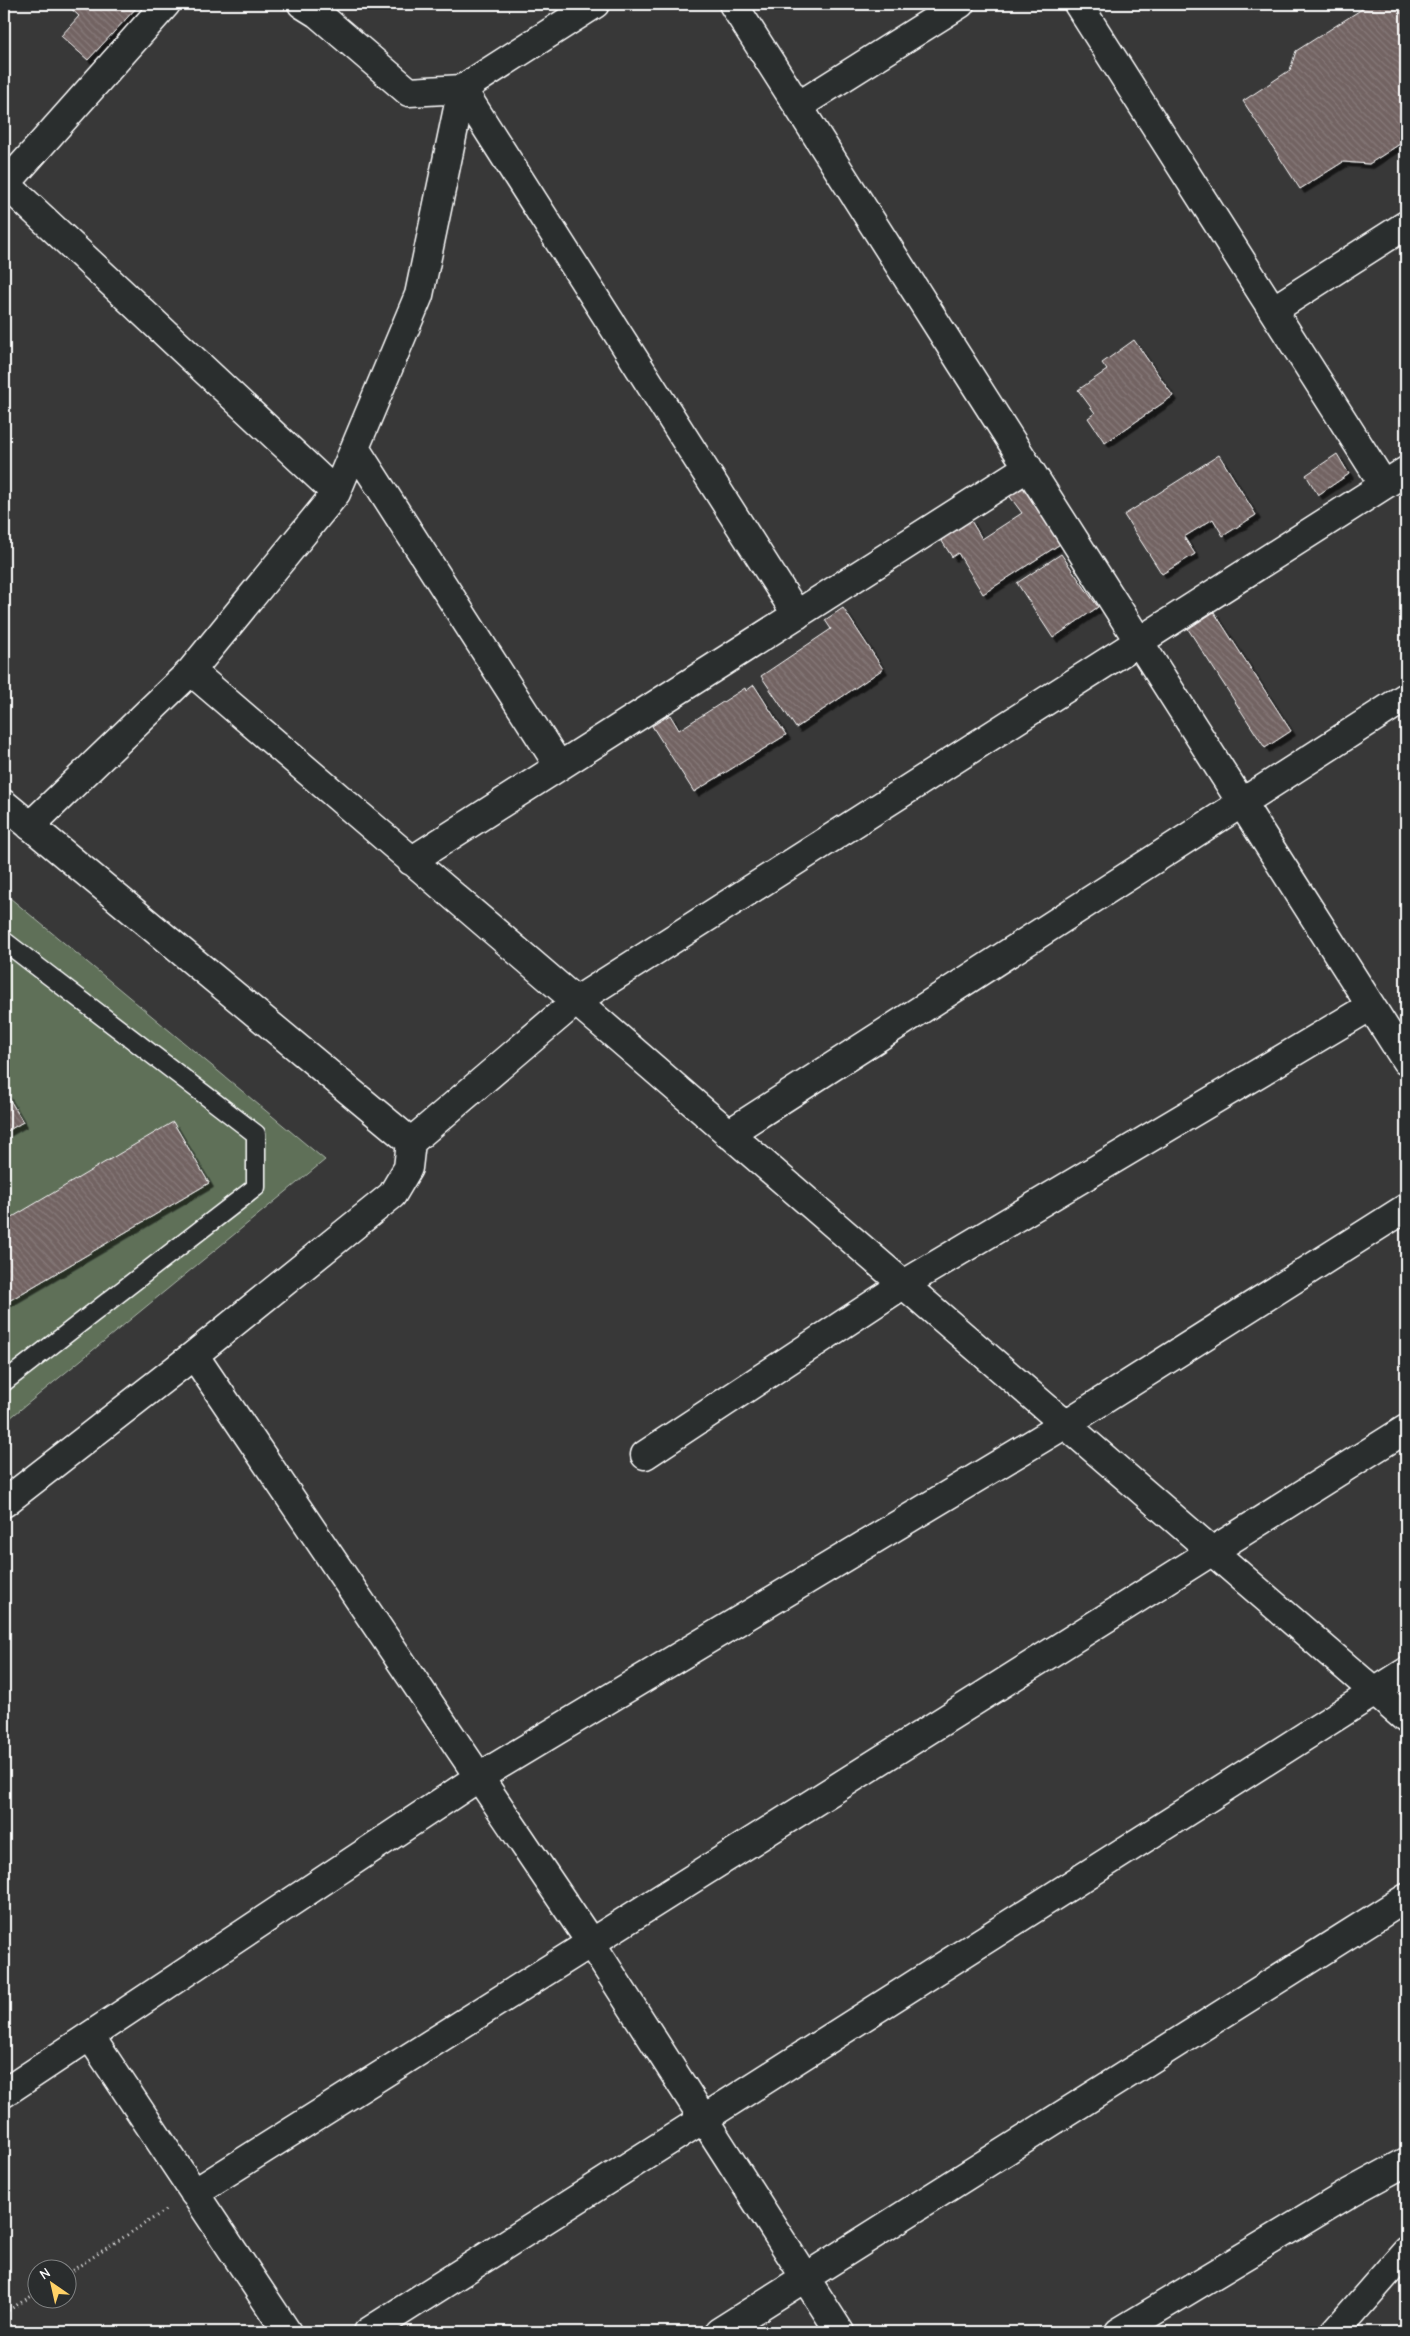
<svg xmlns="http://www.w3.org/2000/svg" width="1410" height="2336" font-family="'Comic Neue',sans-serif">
<defs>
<pattern id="building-back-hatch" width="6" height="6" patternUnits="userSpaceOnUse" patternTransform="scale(1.25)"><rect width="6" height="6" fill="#726362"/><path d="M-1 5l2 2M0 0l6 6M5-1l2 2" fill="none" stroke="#877a7a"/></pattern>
<filter id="shadow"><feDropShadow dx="4.5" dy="4.5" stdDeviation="0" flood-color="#0009"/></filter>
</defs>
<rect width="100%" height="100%" fill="#383838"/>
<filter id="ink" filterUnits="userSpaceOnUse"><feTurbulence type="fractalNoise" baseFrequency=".02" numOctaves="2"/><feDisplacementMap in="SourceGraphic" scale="10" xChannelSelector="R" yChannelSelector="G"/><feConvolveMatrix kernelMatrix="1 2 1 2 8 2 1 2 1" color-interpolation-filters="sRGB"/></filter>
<g filter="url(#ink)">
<path fill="#5e7059" stroke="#aeb8ac" d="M4,893l321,267 -321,263z"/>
<path fill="url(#building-back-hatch)" stroke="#fff" filter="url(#shadow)" d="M66,4h70l2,2 -50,54 -27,-24 18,-20z
M1370,4h32l4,7v129l-37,24 -26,-2 -43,27 -57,-88 47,-31 6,-19z
M1134,340l39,56 -68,47 -17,-25 7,-5 -17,-23 29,-20 -5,-7z
M1337,454l12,20 -31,21 -12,-20z
M1219,455l37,60 -33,21 -10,-17 -29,18 11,17 -33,20 -38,-59z
M1030,474l41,63 -88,57 -25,-41 -6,4 -12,-19 30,-19 12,20 40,-26 -17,-23z
M1061,554l37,53 -45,31 -36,-55z
M843,608l40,61 -87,59 -35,-52 70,-47 -6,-9z
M1214,612l77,119 -26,17 -77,-119z
M754,685l32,50 -92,57 -42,-66 18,-11 9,15 66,-42 1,3z
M4,1090l19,32 -19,11z
M173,1122l36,61 -202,119 -3,-5v-75z"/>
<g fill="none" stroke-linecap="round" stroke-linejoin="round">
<g stroke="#fff" stroke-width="21">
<path id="service" d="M4,941l252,193v53l-252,195"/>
</g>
<g stroke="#fff" stroke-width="31">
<path id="minor" d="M302,4l16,10 91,78 53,-3 133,-85
M733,4l673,1057
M1078,4l306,481
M462,89l335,526
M798,106l162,-102
M6,184l330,309
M4,186l162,-182
M1273,310l133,-85
M355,448l204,318
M191,671c128,111 258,220 386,331 276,239 552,478 829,717
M4,804l407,338
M30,826l161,-155 145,-178 83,-198 43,-206
M411,861l617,-394
M728,1134l678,-437
M194,1355l397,588 249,389
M645,1455l259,-171 467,-278
M4,1503l190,-148 198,-160 16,-27 3,-26 165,-141 830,-530
M90,2036l197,296
M4,2093l475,-316 585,-352 342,-217
M194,2193l1212,-764
M368,2332l1038,-660
M719,2332l687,-434
M1119,2332l232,-140 55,-30
M1335,2332l71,-81"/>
</g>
<path stroke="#fff" stroke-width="3" stroke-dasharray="1 4" stroke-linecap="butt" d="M68,2273l98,-63
M4,2313l34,-21"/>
<use href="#service" stroke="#2a2d2e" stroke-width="18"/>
<use href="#minor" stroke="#2a2d2e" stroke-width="28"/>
</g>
</g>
<rect width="1410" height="2336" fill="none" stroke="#2a2d2e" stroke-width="20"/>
<rect x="10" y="10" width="1390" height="2316" fill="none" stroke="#fff" stroke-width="2" filter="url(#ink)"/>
<g transform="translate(52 2284) rotate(326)"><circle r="24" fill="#2a2d2e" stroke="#7f8182"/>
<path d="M0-4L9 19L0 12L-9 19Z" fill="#ffd166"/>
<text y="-8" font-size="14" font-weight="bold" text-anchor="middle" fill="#ffffff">N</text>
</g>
</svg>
